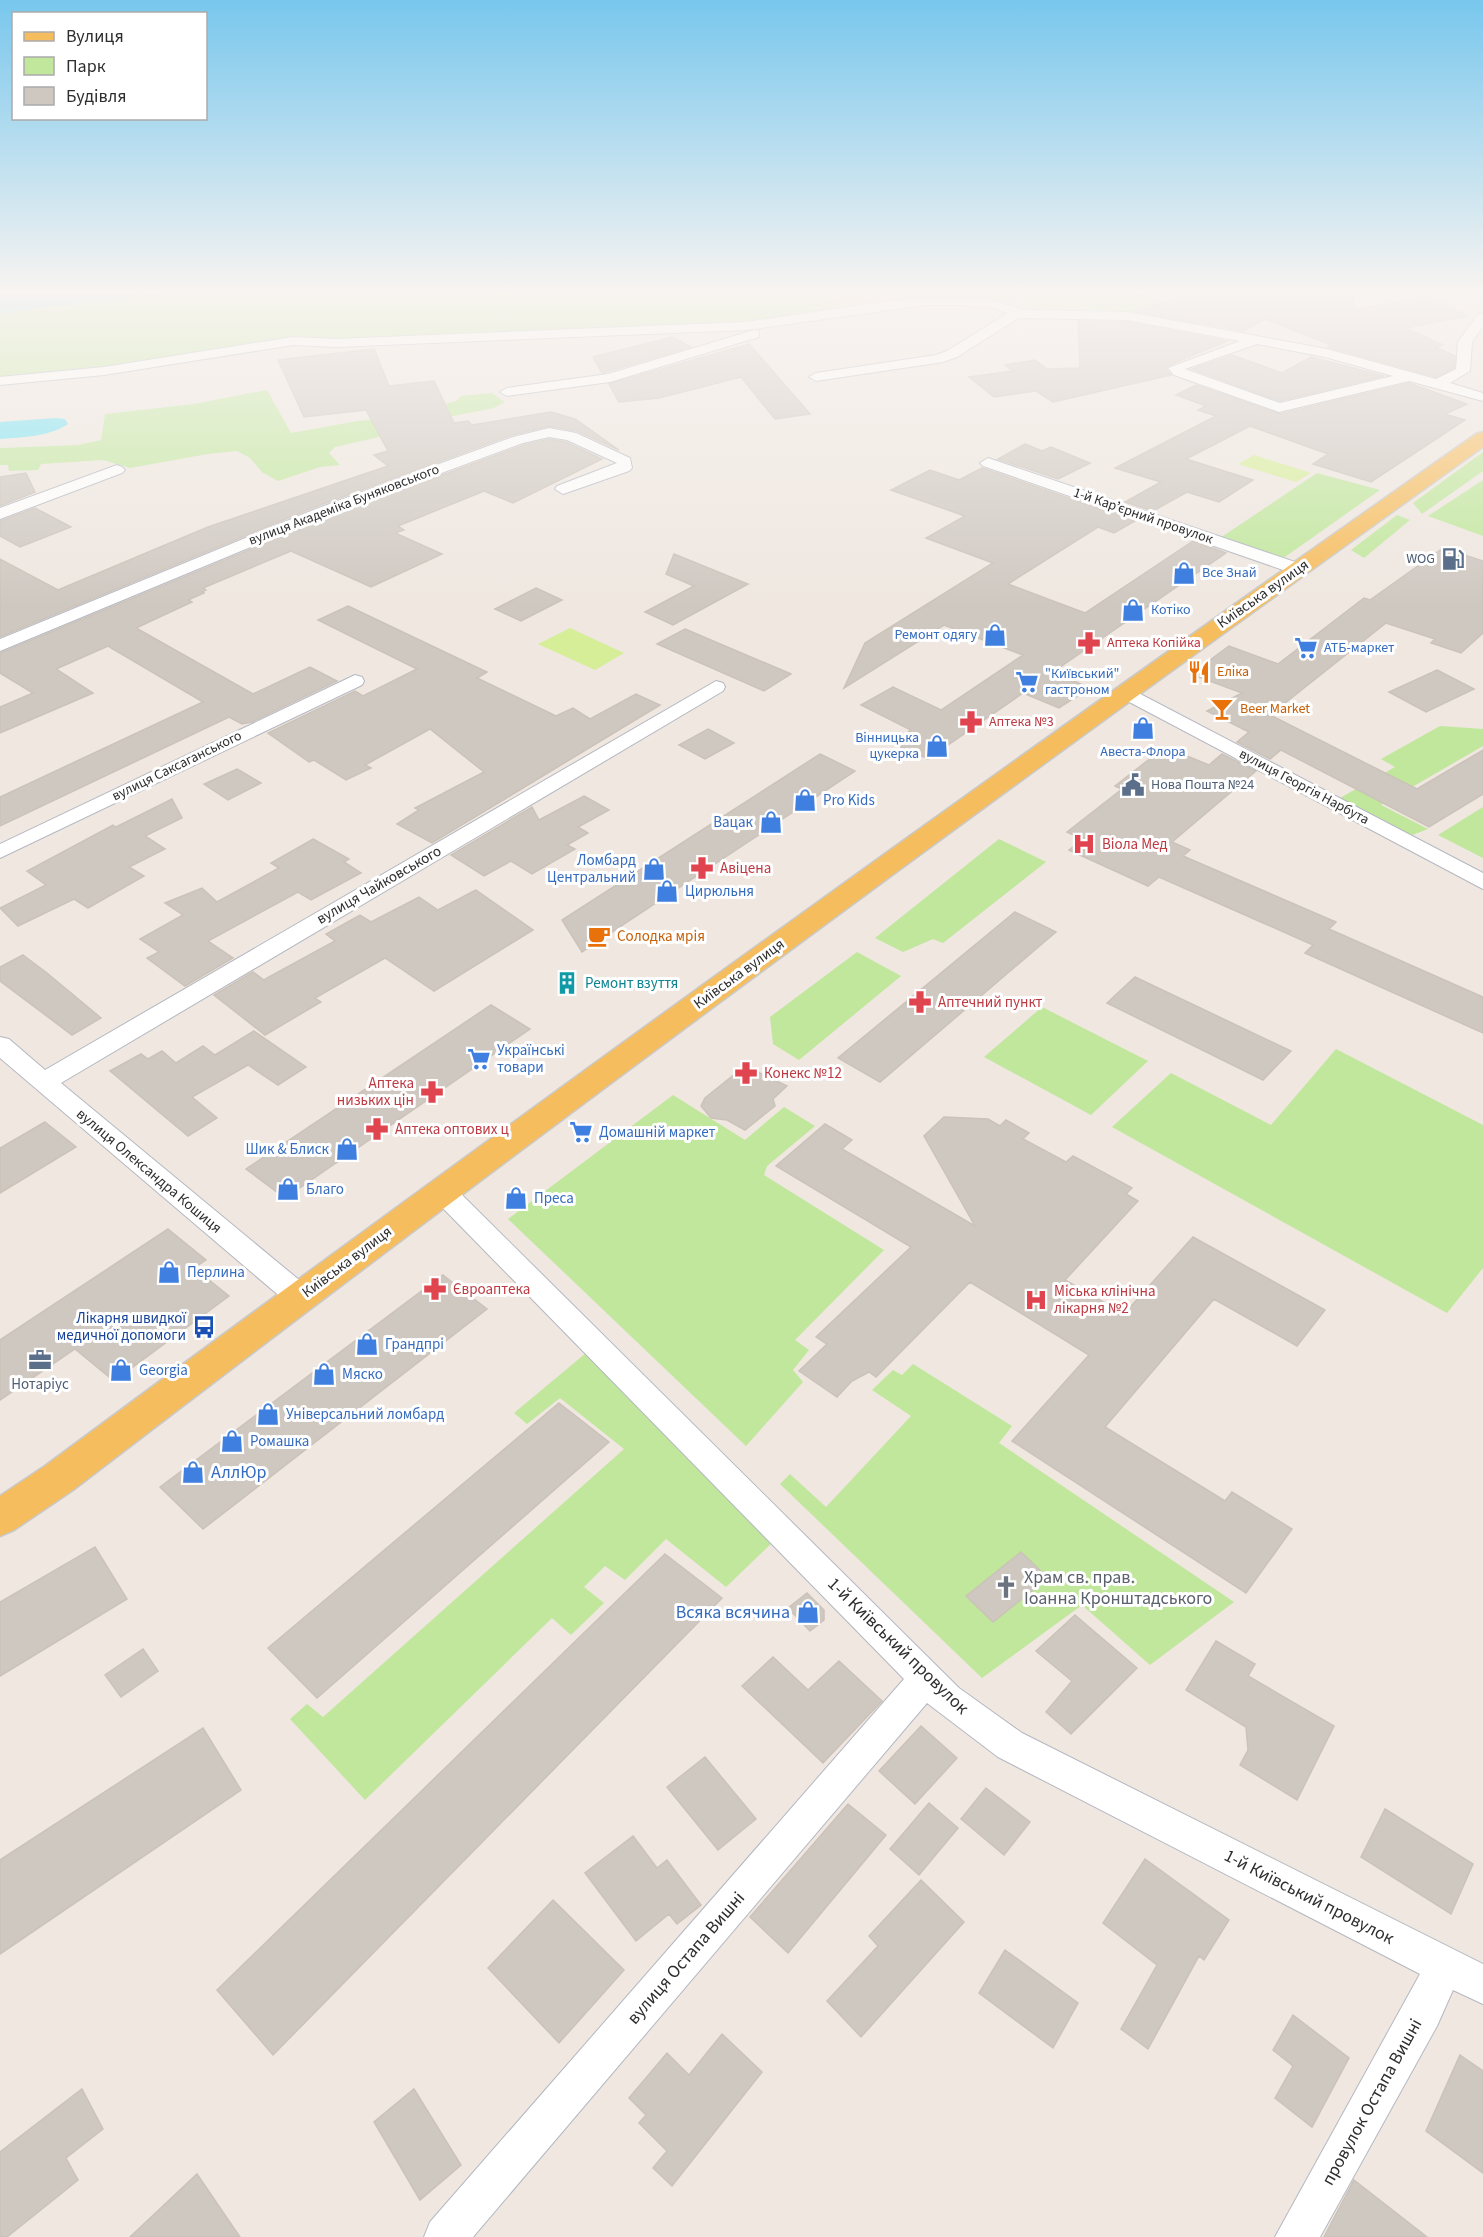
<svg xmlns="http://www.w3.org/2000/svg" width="1483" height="2237" font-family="'Source Sans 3',sans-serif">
<rect width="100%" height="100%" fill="#efe7e0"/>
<path fill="#c0e79c" d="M162,293h663l17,15 -96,15 -392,16 -57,-3 -27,9 -270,36v-68z
M988,293h152l64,26 -7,5 -88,-14 -69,-1 -16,-6 2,-5 -4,-4 -13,1 2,3 -3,4 -35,-8z
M267,390l24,43 67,-12 42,-4 56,-16 5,-5 31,-3 13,9 -11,6 -72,14 -12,8 -75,17 -6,6 11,12 -20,2 -42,14 -16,-9 -12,-14 -13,-7 -29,3 -78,14 -27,-8 -62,4 -3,6 -29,1 -1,-6h-8v-17l78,-3 23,-5 4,-26 89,-10z
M1483,452v19l-61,43 -9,-11z
M1317,473l63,17 -98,69 -62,-21z
M1483,480v56l-55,-20z
M1397,515l13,5 -46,38 -13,-8z
M1440,726l43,3v17l-102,59 47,24 -16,6 -72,-37 55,-31 -14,-8z
M1483,807v51l-45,-23z
M999,839l47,23 -103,81 -10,-4 -30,13 -28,-14z
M857,952l44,24 -102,84 -26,-16 -3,-27z
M1042,1007l106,54 -57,54 -107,-58z
M1336,1049l147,76v143l-36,45 -335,-186 59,-54 100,52z
M673,1095l72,45 39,-33 31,19 -48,40 -3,9 120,75 -89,90 14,10 -16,20 10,12 -57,64 -238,-227z
M586,1353l187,189 -47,45 -60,-48 -41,41 -20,-14 -21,21 20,16 -33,32 -19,-17 -187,182 -75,-81 17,-15 16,13 301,-268 -64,-51 -33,26 -13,-11z
M913,1364l99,62 -13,17 235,159 -84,63 -68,-60 -100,73 -202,-194 10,-10 36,33 85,-91 -39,-26 21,-20 9,5z"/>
<path fill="#f4e6c3" d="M825,293h163l-73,5 -73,10z"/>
<path fill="#d6ee97" d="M1254,455l57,18 -15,9 -58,-18z
M570,628l54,25 -29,17 -57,-26z"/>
<path fill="#71e3f4" d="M0,293h162l-162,20z
M55,418l10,1 3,5c-19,13 -45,13 -68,15v-17z"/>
<path fill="#cfc8c1" stroke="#cbc2b9" stroke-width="1.5" d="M1201,293h152l1,16 76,-11 38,18 -62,12 37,17 -8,2 20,9 -1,12 -18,9 -108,-30 3,-2 -66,-26 -21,12 -111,-20z
M1078,321l49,1 100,19 -60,25 -1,3 5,6 -118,27 -17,-11 -42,6 -25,-20 44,-6 -8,-6 30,-5 12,9 33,-1z
M672,337l19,10 -89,26 -9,-16z
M749,344l61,70 -35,5 -34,-42 -82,21 -40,4 -10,-18z
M374,349l15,37 45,-5 20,42 14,-2 4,4 79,-13 24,7 44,31 -42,-19 -28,-5 -37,9 -197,72 -315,130v-78l58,31 150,-63 180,-61 -14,-11 14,-4 -22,-41 -62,7 -26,-57z
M1232,355l50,18 29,-16 73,19 -104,25 -88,-32z
M1409,383l58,21 -22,10 20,6 -94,62 -58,-18 15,-10 -78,-28 -64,33 67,21 -34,22 -32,-10 -34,19 -28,-9 36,-20 -46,-14 101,-52 -18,-6 8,-4 -30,-11 20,-10 84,29z
M549,439l17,3 36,17 -89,44 -29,-12 -86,35 6,4 -9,3 47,21 -71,33 -80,-36 -88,37 3,2 -4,2 2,1 -16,7 4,2 -56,26 117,66 57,-27 27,14 -85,41 -10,2 -13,-7 -229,109v-29l203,-95 -95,-56 -52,23 37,24 -93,40v-26l33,-14 -33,-20v-20l329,-136 195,-72z
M1025,444l17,7 9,-4 39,16 -32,16 -60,-20z
M982,468l153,53 -21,12 -16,-6 -90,57 77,29 108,-72 33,12 -173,119 37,16 -31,20 -36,-15 -95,66 -36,-16 19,-13 -50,-25 32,-18 48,23 82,-55 -79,-30 -100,63 21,-45 128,-80 -67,-25 39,-22 -74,-26 39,-20 29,10z
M26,473l9,19 -35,14v-29z
M35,508l36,19 -51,20 -20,-11v-15z
M1443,548l40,13v72l-22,20 -30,-10 4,-4 -49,-16 -116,92 147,74 66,-39v44l-54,33 -148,-77 -11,9 -33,-17 12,-10 -42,-21 35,-18 -51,-19 38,-28 49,18 86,-66 6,2z
M674,554l74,30 -75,41 -28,-13 49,-26 -28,-12z
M536,588l26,12 -41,21 -26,-12z
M348,606l139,66 -10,6 79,38 17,-8 17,11 46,-25 24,11 -228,138 -35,-19 22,-14 -4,-2 69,-36 -54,-43 -65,36 6,3 -25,12 -32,-20 -5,2 -41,-29 87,-42 8,5 54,-27 -99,-49z
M685,629l106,45 -27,17 -107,-47z
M1437,670l37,19 -48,23 -37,-20z
M708,729l26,14 -29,16 -26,-14z
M1165,747l44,18 13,-11 34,17 -84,71 18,8 -7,6 153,66 -7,7 154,68v36l-178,-80 8,-8 -154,-68 -11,9 -79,-36 14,-11 -16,-7 55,-43 -7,-3z
M820,754l35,17 -273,181 -20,-32z
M237,769l24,14 -33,17 -24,-16z
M584,796l25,14 -31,17 10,6 -21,12 8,4 -43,25 -21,-13 -27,15 -33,-21 81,-48 7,13z
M172,799l10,19 -37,18 20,13 -36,18 15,9 -56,32 -14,-9 -56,27 -18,-18 46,-23 -19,-14 86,-46 3,2z
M313,839l36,20 -5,3 17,11 -50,27 -13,-8 -90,49 25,17 -48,28 -38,-28 12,-6 -19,-13 43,-24 -18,-12 37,-15 15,14 62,-34 -8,-5z
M476,890l57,40 -99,61 -49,-33 -70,40 6,4 -56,33 -51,-40 39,-23 11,8 5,-3 66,-36 -9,-7 34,-19 11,7 48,-25 19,13z
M1015,912l41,20 -176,150 -42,-24z
M23,955l24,18 54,45 -29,17 -72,-54v-14z
M1135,977l156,74 -28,29 -156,-77z
M491,1005l39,24 -245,169 -39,-29z
M254,1031l52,36 -28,18 -30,-20 -56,32 25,21 -29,18 -78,-65 31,-17 7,5 14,-8 14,12 27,-17 12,9z
M745,1066l42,20 -14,13 2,7 -30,24 -18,-10 -16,-2 -10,-12 4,-8z
M944,1117l44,2 12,7 6,-6 23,13 -6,6 43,23 7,-6 59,32 -6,6 12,7 -73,79 59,34 69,-77 132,73 -28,36 -83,-47 -109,128 120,74 7,-9 60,37 -46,64 -234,-152 77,-86 -119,-73 -94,95 -7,-5 -17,9 -15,16 -38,-26 28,-27 -11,-7 95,-90 -135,-81 49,-42 27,16 -10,9 133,77 -51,-90z
M45,1122l31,25 -76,46v-45z
M168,1229l38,31 -12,8 35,28 -115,85 -39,-32 -75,51v-60z
M443,1275l44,34 -284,220 -43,-42z
M559,1403l50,39 -292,256 -49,-50z
M95,1547l32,52 -127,77v-74z
M1021,1552l27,26 -55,44 -27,-26z
M665,1554l57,44 -449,457 -56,-65z
M807,1593l17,17v10l-14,11 -22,-23z
M1075,1615l62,53 -66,66 -25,-22 26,-31 -36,-30z
M1216,1641l39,23 -7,12 86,50 -37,74 -57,-35 8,-15 -2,-23 -60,-37z
M143,1649l15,22 -37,26 -16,-22z
M773,1657l35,33 31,-29 43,40 -59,62 -81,-77z
M921,1726l36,32 -42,46 -36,-33z
M203,1728l38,62 -241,164v-94z
M705,1757l51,62 -38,31 -51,-63z
M986,1788l44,34 -26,33 -43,-36z
M929,1803l29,25 -39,47 -29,-26z
M848,1804l38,31 -98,118 -38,-36z
M1385,1809l88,55 -22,50 -90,-57z
M633,1836l24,32 10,-8 34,45 -24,19 -8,-10 -33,27 -51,-68z
M1145,1859l84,61 -25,40 -5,-4 -51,93 -27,-20 36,-64 -54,-42z
M921,1880l43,42 -103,115 -34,-36 51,-55 -9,-10z
M553,1900l71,70 -65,73 -71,-75z
M1005,1950l73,53 -25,45 -74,-55z
M1293,2015l56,43 -37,69 -37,-29 18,-32 -20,-16z
M722,2034l40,38 -90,114 -19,-18 14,-17 -28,-28 7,-8 -17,-17 38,-45 22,22z
M1460,2055l23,16v102l-57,-42z
M82,2089l21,40 -37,29 12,22 -71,57h-7v-85z
M414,2089l47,76 -41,35 -46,-78z
M197,2174l43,63h-110z
M1354,2180l73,57h-103z"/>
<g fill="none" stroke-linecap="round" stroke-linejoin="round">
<g stroke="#b4b8c1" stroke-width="2">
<path id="minor" d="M961,297l33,4 31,9 102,2 200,37 109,30 20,-10 2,-27 20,-28 5,-1v13l-11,16 -2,29 -20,12 33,10v8l-74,-20 -130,31 -105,-37 -6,-7 72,-27 -113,-21 -103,-2 -7,1 -60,38 -14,5 -127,19 -7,-4 7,-4 120,-18 11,-4 61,-38 -16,-5 -31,-3h-36l-179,25 -410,17 -43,-2 -189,30 -104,10v-8l104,-10 189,-30 43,2 410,-17 142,-21zM1257,344l68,13 68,19 -113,27 -95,-34z
M754,330l5,1v6l-149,45 -103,14 -7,-4 7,-4 101,-14z
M549,428l27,5 54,25 2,10 -3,3 -66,23 -8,-5 2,-3 60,-23 -50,-23 -18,-3 -26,6 -195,72 -328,136v-12l316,-130 197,-72z
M988,458l316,107 3,4 -9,5 -6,-1 -309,-107 -3,-3z
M117,465l5,2 3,3 -3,3 -122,46v-11z
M355,675l7,2 2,4 -2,4 -362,173v-14z
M716,681l7,2 2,4 -2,4 -662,392 249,206 4,8 -4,8 -10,3 -10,-3 -290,-247v-21l9,2 36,31z
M1125,686l358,187v16l-365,-193 -2,-4 2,-4z
M442,1181l9,3 508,504 63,45 461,231v40l-30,-14 -16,36 -117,211h-45l145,-263 -422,-217 -71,-54 -454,534h-49l6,-15 474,-543 -471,-481 -4,-7 4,-7z"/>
</g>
<g stroke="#c9c9c9" stroke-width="3">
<path id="primary" d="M1483,432v15c-476,340 -946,687 -1410,1043l-59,40 -14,6v-40l45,-30c473,-350 950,-694 1431,-1032z"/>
</g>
<use href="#minor" fill="#fff" fill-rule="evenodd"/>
<use href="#primary" fill="#f6bd5e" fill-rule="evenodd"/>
</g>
<linearGradient id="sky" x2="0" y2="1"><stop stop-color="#78c7ed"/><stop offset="0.48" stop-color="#f8f4f1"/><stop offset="1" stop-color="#f8f4f1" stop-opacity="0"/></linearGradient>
<rect width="1483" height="606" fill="url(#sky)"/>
<defs>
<g id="fuel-bare" transform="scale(1.8)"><path d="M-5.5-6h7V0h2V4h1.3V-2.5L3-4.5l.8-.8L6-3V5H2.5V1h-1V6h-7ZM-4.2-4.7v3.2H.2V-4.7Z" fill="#5c6f8a" stroke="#fff" stroke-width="2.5" paint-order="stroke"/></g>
<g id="shop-bare" transform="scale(1.8)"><path d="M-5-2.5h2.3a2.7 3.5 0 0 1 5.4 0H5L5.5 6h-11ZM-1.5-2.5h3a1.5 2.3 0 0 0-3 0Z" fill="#3f7fe0" stroke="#fff" stroke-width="2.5" paint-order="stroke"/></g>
<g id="pharmacy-bare" transform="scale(1.8)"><path d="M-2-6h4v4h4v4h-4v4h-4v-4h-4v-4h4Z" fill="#e0444e" stroke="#fff" stroke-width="2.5" paint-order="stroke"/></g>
<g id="supermarket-bare" transform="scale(1.8)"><path d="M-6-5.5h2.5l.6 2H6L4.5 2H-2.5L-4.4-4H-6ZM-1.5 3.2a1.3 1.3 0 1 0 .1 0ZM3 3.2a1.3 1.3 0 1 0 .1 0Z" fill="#3f7fe0" stroke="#fff" stroke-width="2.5" paint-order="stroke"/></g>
<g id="restaurant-bare" transform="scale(1.8)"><path d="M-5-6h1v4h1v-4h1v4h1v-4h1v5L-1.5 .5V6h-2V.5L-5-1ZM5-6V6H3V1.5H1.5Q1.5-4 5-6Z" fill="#e8710a" stroke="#fff" stroke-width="2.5" paint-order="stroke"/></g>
<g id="bar-bare" transform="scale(1.8)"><path d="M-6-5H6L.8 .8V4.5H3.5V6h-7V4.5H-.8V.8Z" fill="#e8710a" stroke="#fff" stroke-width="2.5" paint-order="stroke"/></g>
<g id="civic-bare" transform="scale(1.8)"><path d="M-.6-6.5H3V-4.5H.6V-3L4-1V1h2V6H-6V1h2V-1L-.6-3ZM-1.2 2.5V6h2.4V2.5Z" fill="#5c6f8a" stroke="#fff" stroke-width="2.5" paint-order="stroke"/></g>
<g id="hospital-bare" transform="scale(1.8)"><path d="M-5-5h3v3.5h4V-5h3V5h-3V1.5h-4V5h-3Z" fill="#e0444e" stroke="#fff" stroke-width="2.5" paint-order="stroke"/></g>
<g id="cafe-bare" transform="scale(1.8)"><path d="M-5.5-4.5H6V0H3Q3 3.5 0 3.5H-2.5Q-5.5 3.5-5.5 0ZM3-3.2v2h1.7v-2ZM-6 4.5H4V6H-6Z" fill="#e8710a" stroke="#fff" stroke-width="2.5" paint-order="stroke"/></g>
<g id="building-bare" transform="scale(1.8)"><path d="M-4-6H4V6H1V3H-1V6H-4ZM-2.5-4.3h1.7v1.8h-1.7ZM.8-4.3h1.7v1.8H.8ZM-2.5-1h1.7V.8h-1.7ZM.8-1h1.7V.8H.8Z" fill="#0f9aa8" stroke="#fff" stroke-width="2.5" paint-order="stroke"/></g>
<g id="bus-bare" transform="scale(1.8)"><path d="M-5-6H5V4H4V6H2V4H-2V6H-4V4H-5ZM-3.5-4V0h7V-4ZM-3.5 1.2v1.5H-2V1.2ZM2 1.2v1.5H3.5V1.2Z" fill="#1a4fb4" stroke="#fff" stroke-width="2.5" paint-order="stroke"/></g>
<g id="office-bare" transform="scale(1.8)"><path d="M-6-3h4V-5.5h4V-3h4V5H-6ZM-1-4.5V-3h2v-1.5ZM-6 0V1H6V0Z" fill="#5c6f8a" stroke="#fff" stroke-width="2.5" paint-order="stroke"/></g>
<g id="church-bare" transform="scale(1.8)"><path d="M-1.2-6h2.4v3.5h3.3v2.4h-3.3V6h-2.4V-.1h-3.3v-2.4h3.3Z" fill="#6b7280" stroke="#fff" stroke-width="2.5" paint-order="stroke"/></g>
</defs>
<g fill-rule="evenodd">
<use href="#fuel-bare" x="1453" y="559"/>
<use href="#shop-bare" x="1184" y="573"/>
<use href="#shop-bare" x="1133" y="610"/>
<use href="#shop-bare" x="995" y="635"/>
<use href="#pharmacy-bare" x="1089" y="643"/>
<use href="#supermarket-bare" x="1306" y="648"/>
<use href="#restaurant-bare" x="1199" y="672"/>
<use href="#supermarket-bare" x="1027" y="682"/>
<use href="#bar-bare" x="1222" y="709"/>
<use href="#pharmacy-bare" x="971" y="722"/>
<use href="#shop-bare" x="1143" y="728"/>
<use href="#shop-bare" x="937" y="746"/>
<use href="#civic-bare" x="1133" y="785"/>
<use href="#shop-bare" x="805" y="800"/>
<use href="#shop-bare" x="771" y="822"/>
<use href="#hospital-bare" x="1084" y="844"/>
<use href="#pharmacy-bare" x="702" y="868"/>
<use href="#shop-bare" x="654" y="869"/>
<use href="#shop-bare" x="667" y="891"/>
<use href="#cafe-bare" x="599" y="936"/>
<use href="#building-bare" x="567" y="983"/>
<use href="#pharmacy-bare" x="920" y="1002"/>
<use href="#supermarket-bare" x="479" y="1059"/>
<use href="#pharmacy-bare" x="746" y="1073"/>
<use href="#pharmacy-bare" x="432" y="1092"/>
<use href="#pharmacy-bare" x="377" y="1129"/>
<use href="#supermarket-bare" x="581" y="1132"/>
<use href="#shop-bare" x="347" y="1149"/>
<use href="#shop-bare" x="288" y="1189"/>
<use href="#shop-bare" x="516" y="1198"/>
<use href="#shop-bare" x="169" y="1272"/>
<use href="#pharmacy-bare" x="435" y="1289"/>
<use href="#hospital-bare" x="1036" y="1300"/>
<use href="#bus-bare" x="204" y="1327"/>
<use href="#shop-bare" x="367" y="1344"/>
<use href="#office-bare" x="40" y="1360"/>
<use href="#shop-bare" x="121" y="1370"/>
<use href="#shop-bare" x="324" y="1374"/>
<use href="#shop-bare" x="268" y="1414"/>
<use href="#shop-bare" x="232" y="1441"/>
<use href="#shop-bare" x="193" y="1472"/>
<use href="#church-bare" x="1006" y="1587"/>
<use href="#shop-bare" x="808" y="1612"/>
</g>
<g text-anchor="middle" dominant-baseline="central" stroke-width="6" stroke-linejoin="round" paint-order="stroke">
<g font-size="14" fill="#2e2e2e" stroke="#fff">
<text transform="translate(344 505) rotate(-21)">вулиця Академіка Буняковського</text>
<text transform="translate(1143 516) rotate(19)">1-й Карʼєрний провулок</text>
<text transform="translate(177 766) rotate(-26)">вулиця Саксаганського</text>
<text transform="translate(1304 787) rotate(28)">вулиця Георгія Нарбута</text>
</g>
<g font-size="14" fill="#4e5e75" stroke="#fff" text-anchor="end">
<text x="1435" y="559">WOG</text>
<text x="1151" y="785" text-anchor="start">Нова Пошта №24</text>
</g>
<g font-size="14" fill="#366cbe" stroke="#fff" text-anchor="start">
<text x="1202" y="573">Все Знай</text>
<text x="1151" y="610">Котіко</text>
<text x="977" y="635" text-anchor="end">Ремонт одягу</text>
<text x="1324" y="648">АТБ-маркет</text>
<text x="1045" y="674">"Київський"<tspan x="1045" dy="16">гастроном</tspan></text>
<text x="919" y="738" text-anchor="end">Вінницька<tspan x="919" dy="16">цукерка</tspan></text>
<text x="1143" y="752" text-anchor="middle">Авеста-Флора</text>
</g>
<g font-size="14" fill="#be3a42" stroke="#fff" text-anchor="start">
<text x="1107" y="643">Аптека Копійка</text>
<text x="989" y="722">Аптека №3</text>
</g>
<g font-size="14" fill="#c56008" stroke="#fff" text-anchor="start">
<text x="1217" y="672">Еліка</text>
<text x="1240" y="709">Beer Market</text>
</g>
<g font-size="15" fill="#2e2e2e" stroke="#fff">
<text transform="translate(1263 594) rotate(-35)">Київська вулиця</text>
<text transform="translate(379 885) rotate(-30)">вулиця Чайковського</text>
<text transform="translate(739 974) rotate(-36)">Київська вулиця</text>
<text transform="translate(149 1171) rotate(40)">вулиця Олександра Кошиця</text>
<text transform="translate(347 1262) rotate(-37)">Київська вулиця</text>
</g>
<g font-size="15" fill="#366cbe" stroke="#fff" text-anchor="start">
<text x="823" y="800">Pro Kids</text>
<text x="753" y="822" text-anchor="end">Вацак</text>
<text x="636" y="860" text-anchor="end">Ломбард<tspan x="636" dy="17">Центральний</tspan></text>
<text x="685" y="891">Цирюльня</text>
<text x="497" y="1050">Українські<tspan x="497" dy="17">товари</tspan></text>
<text x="599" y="1132">Домашній маркет</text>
<text x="329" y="1149" text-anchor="end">Шик &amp; Блиск</text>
<text x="306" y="1189">Благо</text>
<text x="534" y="1198">Преса</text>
<text x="187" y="1272">Перлина</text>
<text x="385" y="1344">Грандпрі</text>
<text x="139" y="1370">Georgia</text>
<text x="342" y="1374">Мяско</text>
<text x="286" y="1414">Універсальний ломбард</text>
<text x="250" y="1441">Ромашка</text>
</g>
<g font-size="15" fill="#be3a42" stroke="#fff" text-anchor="start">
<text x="1102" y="844">Віола Мед</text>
<text x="720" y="868">Авіцена</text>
<text x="938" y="1002">Аптечний пункт</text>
<text x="764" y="1073">Конекс №12</text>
<text x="414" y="1083" text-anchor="end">Аптека<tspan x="414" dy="17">низьких цін</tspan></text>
<text x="395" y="1129">Аптека оптових ц</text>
<text x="453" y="1289">Євроаптека</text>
<text x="1054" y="1291">Міська клінічна<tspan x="1054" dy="17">лікарня №2</tspan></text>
</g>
<g font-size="15" fill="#c56008" stroke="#fff" text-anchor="start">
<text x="617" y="936">Солодка мрія</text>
</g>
<g font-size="15" fill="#0d838f" stroke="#fff" text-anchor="start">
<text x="585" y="983">Ремонт взуття</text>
</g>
<g font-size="15" fill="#164399" stroke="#fff" text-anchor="end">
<text x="186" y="1318">Лікарня швидкої<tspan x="186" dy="17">медичної допомоги</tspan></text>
</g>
<g font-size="15" fill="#4e5e75" stroke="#fff">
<text x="40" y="1384">Нотаріус</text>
</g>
<g font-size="18" fill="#366cbe" stroke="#fff" text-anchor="start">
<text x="211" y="1472">АллЮр</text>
<text x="790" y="1612" text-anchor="end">Всяка всячина</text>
</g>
<g font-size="18" fill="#5b616d" stroke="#fff" text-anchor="start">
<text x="1024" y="1577">Храм св. прав.<tspan x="1024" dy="21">Іоанна Кронштадського</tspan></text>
</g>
<g font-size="18" fill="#2e2e2e" stroke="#fff">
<text transform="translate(898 1646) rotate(44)">1-й Київський провулок</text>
<text transform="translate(1309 1897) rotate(27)">1-й Київський провулок</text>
<text transform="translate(686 1958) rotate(-49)">вулиця Остапа Вишні</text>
<text transform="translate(1372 2102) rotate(-61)">провулок Остапа Вишні</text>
</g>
</g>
<rect x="12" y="12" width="195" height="108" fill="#ffffff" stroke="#ababab" stroke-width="1.5"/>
<rect x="24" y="32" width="30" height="9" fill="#f6bd5e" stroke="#ababab" stroke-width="1.5"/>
<text x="66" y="42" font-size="18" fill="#2e2e2e">Вулиця</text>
<rect x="24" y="57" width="30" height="18" fill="#c0e79c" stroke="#ababab" stroke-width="1.5"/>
<text x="66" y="72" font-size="18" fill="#2e2e2e">Парк</text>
<rect x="24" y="87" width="30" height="18" fill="#cfc8c1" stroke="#ababab" stroke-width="1.5"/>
<text x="66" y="102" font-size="18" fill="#2e2e2e">Будівля</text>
</svg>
